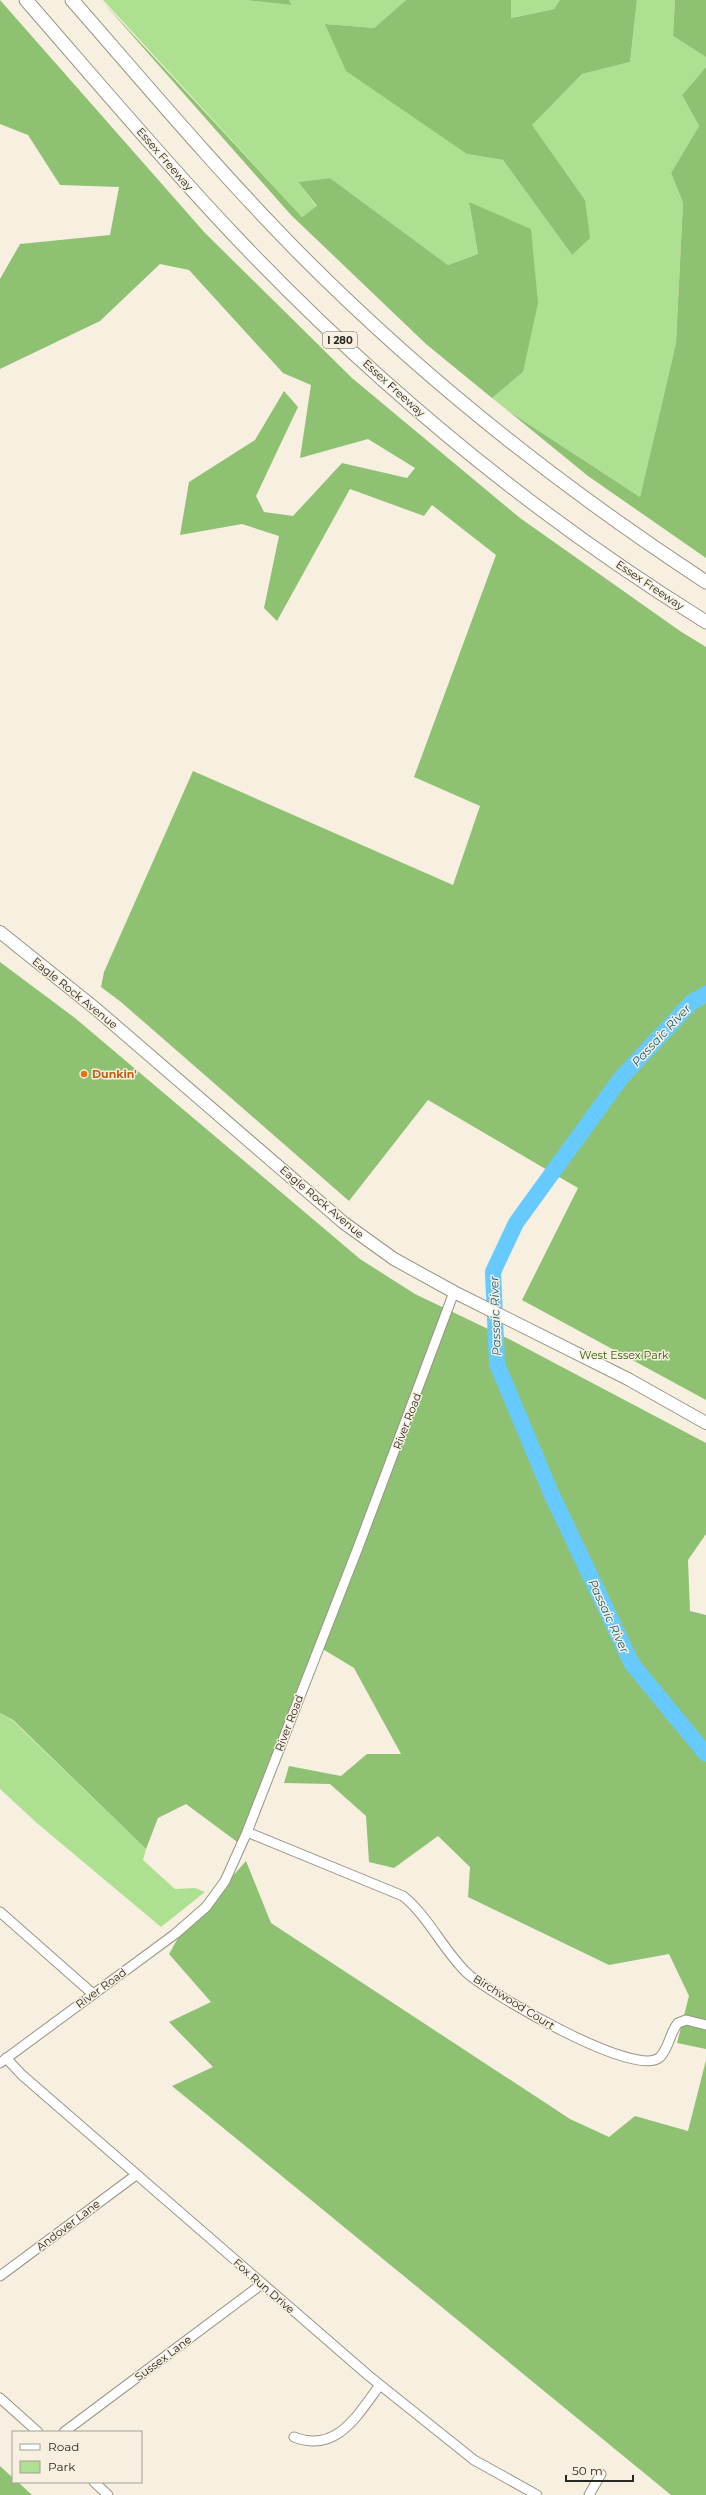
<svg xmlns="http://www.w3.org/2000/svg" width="706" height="2495" font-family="Montserrat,sans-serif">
<rect width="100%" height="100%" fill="#f7f0e0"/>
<path fill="#aee092" d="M103,0h142l47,5 -3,-5h117l-32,28 -48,-4 141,130 36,6 69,95 13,-55 -54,-75 51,-51 48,-12 7,-62h38l-2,36 33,21v10l-24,28 17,31 -28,47 12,30 -7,140 -36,154 -133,-87 -15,-12 31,-26 -54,-169 9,51 -30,11 -118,-87 -32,4 19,25 -15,10z
M511,0h49l-6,9 -44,9z
M0,1713l12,7 134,129 -3,11 32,29 20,-1 10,4 -44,35 -123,-103 -38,-35z"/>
<path fill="#8fc173" d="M0,0l205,233 147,145 168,140 160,113 26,16v753l-184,-100 56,-112 -150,-88 -79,101 -228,-199 -20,-15 3,-15 89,-201 260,114 27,-79 -66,-29 82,-222 -64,-50 -8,11 -74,-27 -73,132 -13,-13 15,-72 -37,-12 -62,11 9,-53 66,-42 29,-49 14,16 -42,89 8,16 29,4 49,-53 65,15 8,-10 -47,-29 -68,19 11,-73 -28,-12 -94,-103 -29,-6 -60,57 -100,48v-90l20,-35 90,-9 9,-48 -59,-2 -32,-50 -28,-11z
M101,0l201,217 15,-11 -19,-24 32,-4 118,87 30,-11 -9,-52 62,27 7,74 -15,69 -31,26 -66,-54 -135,-129z
M245,0h44l3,5z
M406,0h105v18l43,-9 6,-9h77l-7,62 -48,12 -50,51 53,75 5,38 -18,17 -69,-95 -36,-6 -121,-83 -21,-47 49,4z
M675,0h31v57l-33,-21z
M706,67v491l-118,-82 -81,-66 133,87 36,-154 7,-140 -12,-30 28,-47 -17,-31z
M0,962l75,56 285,241 55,35 94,45 197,104v91l-18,26 2,51 16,4v434l-29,-6 12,-47 -20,-42 -60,11 -141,-68 2,-30 -32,-31 -44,32 -25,-6 -3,-46 -36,-32 -46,-1 5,-17 52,10 26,-22h34l-47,-86 -33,-20 -77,199 -58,-43 -28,14 -12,31 -133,-129 -13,-7z
M246,1861l25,62 299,196 39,18 26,-21 53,15 18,-71v435h-35l-499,-409 41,-19 -44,-45 42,-20 -42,-48 9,-16z
M0,2466l13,12v4h5l14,13h-32z"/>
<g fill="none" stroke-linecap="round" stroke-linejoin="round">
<path stroke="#66cafe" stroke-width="16" d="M706,994l-14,8 -71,76 -105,145 -23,49 4,92 54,129 81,171 74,90"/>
<g stroke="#9a9486" stroke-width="11">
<path id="minor" d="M247,1832l156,64c26,21 40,54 64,77 22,20 170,107 193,84 9,-9 10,-25 18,-34l8,-3 20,5
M0,1912l93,82
M6,2058l16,17 347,301 105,84 63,35
M0,2063l175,-129 31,-27 19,-26 22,-49 112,-287 95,-253
M0,2276l136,-101
M0,2398l38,34
M64,2432l198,-148
M294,2437c43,17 64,-23 86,-52
M94,2482l14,13
M589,2495l12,-21"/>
</g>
<g stroke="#9a9486" stroke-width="14">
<path id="major" d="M0,932l96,77 248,214 50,36 60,33 174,87 78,44"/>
</g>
<g stroke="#9a9486" stroke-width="15">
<path id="highway" d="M26,0c68,78 135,158 207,234 140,148 299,280 473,388
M72,0c75,86 149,174 229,255 123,124 260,232 405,327"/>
</g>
<use href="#minor" stroke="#fff" stroke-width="9"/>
<use href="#major" stroke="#fff" stroke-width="12"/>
<use href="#highway" stroke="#fff" stroke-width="13"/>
</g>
<circle fill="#e8710a" stroke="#f7f0e0" stroke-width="1.5" cx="84" cy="1074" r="4"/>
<g text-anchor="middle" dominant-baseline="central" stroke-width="3" stroke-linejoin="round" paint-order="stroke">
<rect fill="#f7f0e0" stroke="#67635a" stroke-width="1" x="323" y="332" width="34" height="16" rx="3"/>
<g font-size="10" font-weight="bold" fill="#292721">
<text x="340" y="340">I 280</text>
</g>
<g font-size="11" fill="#292721" stroke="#f7f0e0">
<text transform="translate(165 159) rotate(49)">Essex Freeway</text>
<text transform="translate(394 388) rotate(42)">Essex Freeway</text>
<text transform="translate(650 585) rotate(34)">Essex Freeway</text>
<text transform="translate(75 993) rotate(39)">Eagle Rock Avenue</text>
<text transform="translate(322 1202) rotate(40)">Eagle Rock Avenue</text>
<text transform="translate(407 1421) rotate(-69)">River Road</text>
<text transform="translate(289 1723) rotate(-69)">River Road</text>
<text transform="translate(101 1988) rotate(-36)">River Road</text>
<text transform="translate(514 2002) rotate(32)">Birchwood Court</text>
<text transform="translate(68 2225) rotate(-37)">Andover Lane</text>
<text transform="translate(264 2286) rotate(41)">Fox Run Drive</text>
<text transform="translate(163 2358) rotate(-37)">Sussex Lane</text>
</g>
<g font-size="11" font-weight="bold" fill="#c56008" stroke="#f7f0e0" text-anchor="start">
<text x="92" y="1074">Dunkin'</text>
</g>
<g font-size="11" fill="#305d0a" stroke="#f7f0e0">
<text x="624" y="1355">West Essex Park</text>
</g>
<g font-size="12" font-style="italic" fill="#0f5e80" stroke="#f7f0e0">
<text transform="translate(661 1035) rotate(-47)">Passaic River</text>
<text transform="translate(495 1316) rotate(-92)">Passaic River</text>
<text transform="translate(609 1616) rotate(65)">Passaic River</text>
</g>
</g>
<rect x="12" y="2431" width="130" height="52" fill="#f7f0e0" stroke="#a5a094"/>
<rect x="20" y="2444" width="20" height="6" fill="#ffffff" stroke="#a5a094"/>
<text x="48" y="2451" font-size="12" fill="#292721">Road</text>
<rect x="20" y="2461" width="20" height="12" fill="#aee092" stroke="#a5a094"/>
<text x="48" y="2471" font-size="12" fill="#292721">Park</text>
<path d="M566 2475v6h67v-6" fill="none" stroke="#292721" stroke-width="2"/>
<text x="572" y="2475" font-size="12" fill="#292721" stroke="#f7f0e0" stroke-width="3" paint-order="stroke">50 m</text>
</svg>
